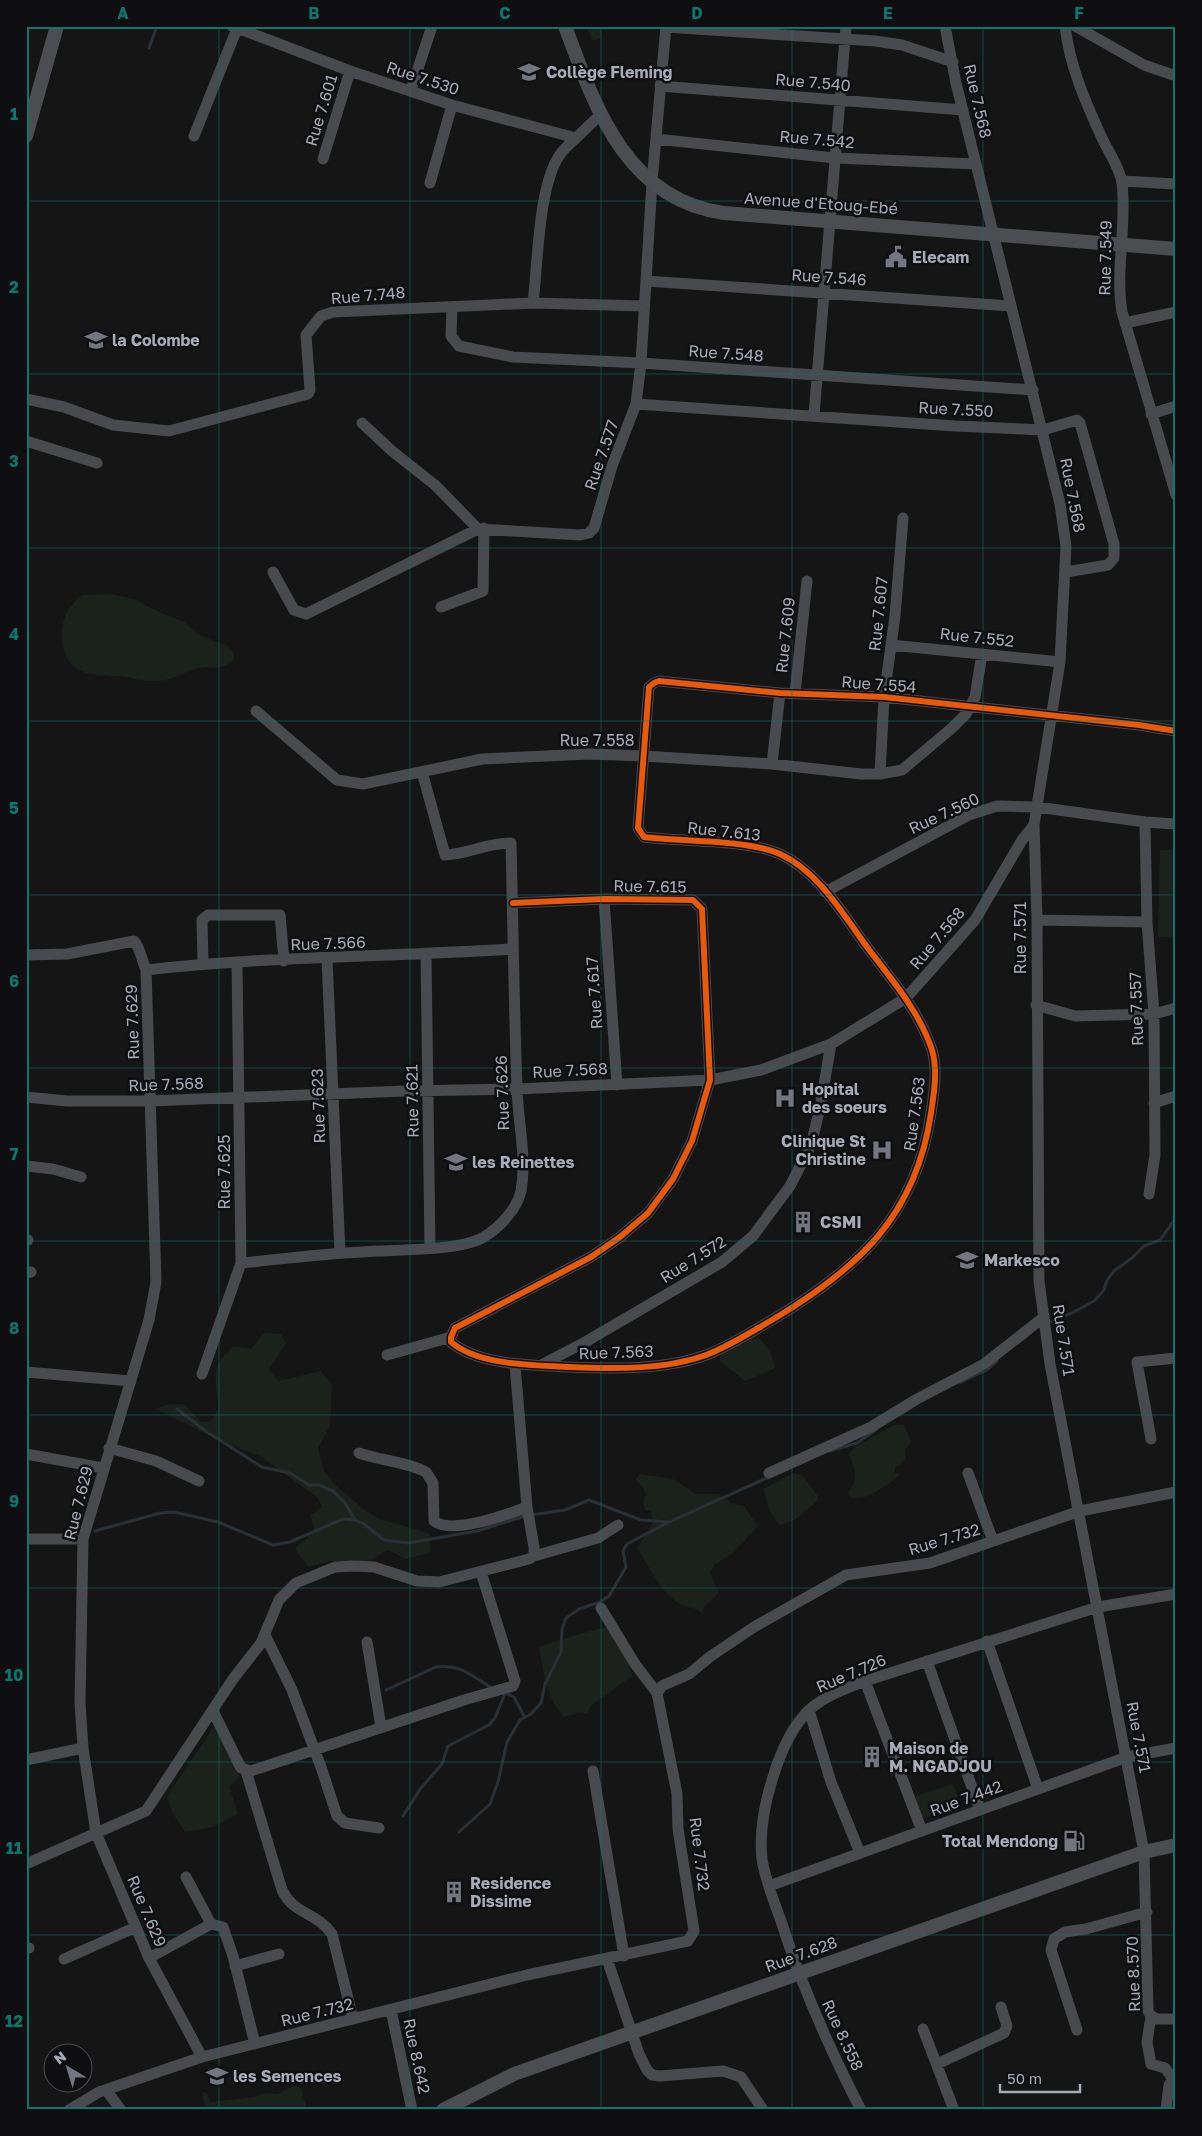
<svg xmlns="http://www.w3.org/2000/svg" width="1202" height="2136" font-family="'Golos Text',sans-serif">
<rect width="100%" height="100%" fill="#151515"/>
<path fill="#1b221c" d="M586,26h16l-1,12 -8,3z
M110,594l24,5 21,11 29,12 16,13 28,11 6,8v5c-13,13 -20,6 -36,9 -13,3 -25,12 -39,13 -13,2 -23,-3 -34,-4 -31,-3 -60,2 -63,-39 -2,-17 7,-33 20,-43z
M1160,850h16v87h-18z
M264,1333l17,1 5,10 -17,25 9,12 43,-10 11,15 -2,40 -12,22 6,23 9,12 30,26 16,10 50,14 1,20 -24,6 -18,-9 -21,12 -38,-1 -20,6 -12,-15 -1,-5 18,-15 -3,-17 11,-8 -4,-9 -58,-42 -37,-14 -67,-33 10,-4 18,-1 17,18 10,-1 8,-13c-4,-29 -10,-42 15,-62l17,3z
M751,1339h9c7,7 15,19 14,30l-29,12 -25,-20v-5z
M894,1425h10l7,17 -6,8c2,11 0,12 -10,18v5l5,1 -3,4c-13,8 -32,25 -48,19l-1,-4c12,-14 6,-24 1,-39l6,-7z
M794,1473l9,3 14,19 1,5 -23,20 -16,5 -9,-13 -7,-23z
M640,1474l33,5 23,15h23l13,10 12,2 14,20 -26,28 -17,10 -5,9 9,20 -14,13 -3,6c-7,-5 -15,-4 -22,-8 -19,-11 -31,-38 -43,-56l17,-27 -4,-10h-4l-3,-9 3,-7 -4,-9 -7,-6z
M607,1627l23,35 2,14 -42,30 -2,8 -9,-1 -15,4c-17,-17 -21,-47 -25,-70 22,-8 45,-14 68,-20z
M215,1725l25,52 -11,9 9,28 -25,13 -28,5 -13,-20 -5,-16z
M953,1784l8,22 -38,13 -10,-22z
M296,2085l5,4 6,21h-101l-4,-18 4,1 5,9 44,-5 10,-4 12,1z"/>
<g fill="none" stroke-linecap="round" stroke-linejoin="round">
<path stroke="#293036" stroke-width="3" d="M149,48l8,-22
M1047,1323l27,-11 20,-11 10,-11 3,-10 7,-9 18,-13 12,-12 16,-6 16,-22
M959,1383l28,-13 10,-9
M177,1409l30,23 55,35 28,6 19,12h10l14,6 12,12 10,17
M830,1451l27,-8 19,-13
M531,1515l34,-5 24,-10 52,20 28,2 100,-45
M95,1531l65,-18 14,-1 44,10 55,23 17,-3 53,-23 12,1 9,4 20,16 24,3 69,-12 48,-15
M386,1690l50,-23c26,-3 35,9 56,21
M505,1693l9,4 10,19
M403,1816l18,-28 21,-24 6,-18 41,-21 6,-7 10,-25
M459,1832l31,-28 8,-22 9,-40 13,-22 11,-6 10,-11 4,-19 16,-32 1,-23 4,-11 13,-9 21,-7 9,-6 17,-29 -3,-16 4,-7 40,-21"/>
<path stroke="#494a4e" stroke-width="11" d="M232,26l118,45 102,34 124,33 24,-23
M1065,26c5,41 20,75 37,112 6,13 18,30 20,45 5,43 -7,87 0,129l54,183
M1075,26l69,39 32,11
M666,27l209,14 27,4 51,17
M660,86l303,24
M411,90l21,-64
M194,136l44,-110
M656,139l179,19 141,6
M323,159l27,-88
M1122,181l54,3
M430,183l22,-78
M646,281l365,25
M533,303c5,-39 5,-122 29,-151 4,-5 9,-9 14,-14
M452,307l-1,29 8,10 54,11 128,6 392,27
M1125,323l51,-11
M26,399l38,8 49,18 56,6 139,-37 2,-4 -4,-55 15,-19 12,-4 200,-9 111,3
M636,404l319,22 88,4 34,-10 3,3 34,121v14l-6,7 -42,7
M1151,414l25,-8
M814,415l32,-389
M362,423l30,28 43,34 43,44
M26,441l71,22
M273,572l21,38 12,4 172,-85 102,6 9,-2 5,-5 18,-62 24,-62 5,-41 11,-181 14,-156
M441,607l42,-16 1,-63
M891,645l169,17
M795,693l12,-112
M256,711l81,69 26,4 119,-25 108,-5 53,2 129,8 89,10h19l22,-4 50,-42 14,-14 9,-17 7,-43
M772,764l8,-71
M880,774l4,-77 11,-81 8,-98
M1145,822l2,100 7,92 1,141 -6,39
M1034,825l3,95 2,361 11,83 94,488 4,159 3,5 -4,26 4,22 14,4 8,11 3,-2
M825,892l144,-77 28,-9 40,1 108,15 31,2
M604,899l13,186
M513,903l91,-4 89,1 9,9 8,171 -18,61 -19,38 -25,34 -28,24 -29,20 -136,71 -4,9v5c28,24 84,23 118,25 44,2 96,3 137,-12 24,-9 45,-23 66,-35 86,-51 144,-104 159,-207 3,-20 7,-43 1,-63 -12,-37 -39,-69 -62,-99 -25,-33 -50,-79 -90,-97 -34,-15 -97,-12 -136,-17l-6,-9 11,-141 5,-4 5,-2 121,12 104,4 255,28 37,6
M1037,920l110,2
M26,955l41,-1 67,-13c6,6 8,20 12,29l10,312 -7,38 -66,219 -3,164 3,45 13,85 53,125 53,99
M426,955l4,292
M327,959l13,294
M203,963l-1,-43 6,-5h72l4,46
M146,970c121,-14 244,-13 366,-21
M1036,1005l39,11 79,-2 22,-6
M26,1097l41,4h83l255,-10 112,-2 193,-9 51,-10 70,-26 75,-46 69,-78 47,-80 12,-15 26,-163 6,-116 -6,-42 -104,-421 -11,-57
M1154,1103l22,-7
M26,1166l27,3 28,8
M26,1240h2
M241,1263c40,-4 80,-9 120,-11 32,-3 97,0 123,-15 16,-10 33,-28 37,-46 6,-33 -3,-69 -4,-102 -3,-82 -4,-164 -6,-246 -26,0 -41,11 -66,12l-23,-83
M26,1273l5,-1
M387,1355l64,-18
M543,1364l44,-23 135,-79 31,-26 37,-50 21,-41 9,-37 11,-64
M515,1365l12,142 7,40v9
M26,1372l105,9
M202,1374l39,-111 -4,-300
M1151,1439l-14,-77 39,-4
M109,1448l47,13 43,20
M359,1453c22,8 46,8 67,19l7,11 1,38c19,14 72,-6 93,-14
M26,1454l77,14
M769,1473l102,-46 46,-28 67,-35 60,-47
M968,1473l25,68
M26,1539h57
M601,1608l34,56 22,29
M265,1635l27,55 29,77 16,49 8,7 34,5
M987,1641l51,148
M367,1642l14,85
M927,1661l53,149
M865,1681l57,150
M809,1710l22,72 29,71
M213,1711l28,57 10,3 213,-71 49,-14 2,-5 -34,-109
M26,1760l57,-12
M246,1771l36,119c12,25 35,22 50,44l21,85
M593,1771l31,185
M26,1864l120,-53 87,-132 28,-36 18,-43 17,-17 39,-16 19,-1 20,1 43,14 22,1 90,-23 5,-3 64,-18 20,-13
M769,1886l358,-129 49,-9
M211,1924l12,3 10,29 22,88
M26,1949l3,-1
M149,1958l62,-34 -25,-47
M64,1959l72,-32
M607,1959l32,95 8,16 5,5 8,1 63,-5 18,6 22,33
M235,1966l44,-12
M391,2010l21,100
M1151,2016l6,3h19
M923,2029l31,81
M1077,2030l-26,-80 3,-11 11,-7 21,-3 61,-17
M937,2064l67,-31 3,-7 -6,-19
M106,2090l15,20
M69,2110l30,-18 103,-35 325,-82 161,-34 6,-10 -16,-102 -1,-35 -20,-101 5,-7 27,-12 22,-18 43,-29 92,-52 84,-12 150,-52 96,-19
M861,2110c-32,-62 -59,-123 -80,-189 -7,-20 -16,-41 -19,-62 -5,-42 16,-118 46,-148 16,-15 37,-22 57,-30l233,-74 78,-13
M1166,2110l3,-25 4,-6"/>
<path stroke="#4b4d50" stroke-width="14" d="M565,26c30,81 61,174 159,187l452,36
M26,136l31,-110
M443,2110l71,-36 630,-222 32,-7"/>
<g stroke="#0f0f11" stroke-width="9">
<path id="cycleway" d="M513,903l91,-4 89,1 9,9 8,171 -18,61 -19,38 -25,34 -28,24 -29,20 -136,71 -4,9v5c28,24 84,23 118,25 44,2 96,3 137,-12 24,-9 45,-23 66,-35 86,-51 144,-104 159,-207 3,-20 7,-43 1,-63 -12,-37 -39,-69 -62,-99 -25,-33 -50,-79 -90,-97 -34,-15 -97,-12 -136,-17l-6,-9 11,-141 5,-4 5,-2 121,12 104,4 255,28 37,6"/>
</g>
<use href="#cycleway" stroke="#e8590c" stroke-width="6"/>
</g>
<path fill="none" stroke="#0f766e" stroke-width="1" stroke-opacity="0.55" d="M219,26v2084M410,26v2084M601,26v2084M792,26v2084M983,26v2084M26,201h1150M26,374h1150M26,548h1150M26,721h1150M26,895h1150M26,1068h1150M26,1241h1150M26,1415h1150M26,1588h1150M26,1762h1150M26,1935h1150"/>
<defs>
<g id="university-bare" transform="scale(1.725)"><path d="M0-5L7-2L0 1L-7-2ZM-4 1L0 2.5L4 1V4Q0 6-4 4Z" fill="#73767e" stroke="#0f0f11" stroke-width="2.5" paint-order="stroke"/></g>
<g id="civic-bare" transform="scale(1.725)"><path d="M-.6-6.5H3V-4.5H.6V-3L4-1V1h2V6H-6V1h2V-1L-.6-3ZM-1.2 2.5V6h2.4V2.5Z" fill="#73767e" stroke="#0f0f11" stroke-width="2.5" paint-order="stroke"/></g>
<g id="school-bare" transform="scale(1.725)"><path d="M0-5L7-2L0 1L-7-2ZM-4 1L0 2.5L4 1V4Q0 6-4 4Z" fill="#73767e" stroke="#0f0f11" stroke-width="2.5" paint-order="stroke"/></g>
<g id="hospital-bare" transform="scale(1.725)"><path d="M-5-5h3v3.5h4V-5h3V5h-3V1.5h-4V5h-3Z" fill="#73767e" stroke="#0f0f11" stroke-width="2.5" paint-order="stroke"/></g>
<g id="building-bare" transform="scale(1.725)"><path d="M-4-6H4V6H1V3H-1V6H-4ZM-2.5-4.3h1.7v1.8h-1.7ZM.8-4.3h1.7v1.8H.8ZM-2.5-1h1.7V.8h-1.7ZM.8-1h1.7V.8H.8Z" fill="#73767e" stroke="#0f0f11" stroke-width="2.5" paint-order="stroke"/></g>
<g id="fuel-bare" transform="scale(1.725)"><path d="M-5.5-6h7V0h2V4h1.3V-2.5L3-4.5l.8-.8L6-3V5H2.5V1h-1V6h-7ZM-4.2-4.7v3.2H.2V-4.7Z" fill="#73767e" stroke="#0f0f11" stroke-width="2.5" paint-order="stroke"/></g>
</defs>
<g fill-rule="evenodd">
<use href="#university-bare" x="529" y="72"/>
<use href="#civic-bare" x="896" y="257"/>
<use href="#school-bare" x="96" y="340"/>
<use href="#hospital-bare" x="785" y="1098"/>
<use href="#hospital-bare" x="882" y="1150"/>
<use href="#school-bare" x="456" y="1162"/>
<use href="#building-bare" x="803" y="1222"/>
<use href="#school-bare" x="967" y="1260"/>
<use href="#building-bare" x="872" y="1757"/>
<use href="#fuel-bare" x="1074" y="1841"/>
<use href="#building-bare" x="454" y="1892"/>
<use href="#school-bare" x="217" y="2076"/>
</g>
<g text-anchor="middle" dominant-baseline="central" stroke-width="5" stroke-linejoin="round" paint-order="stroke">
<g font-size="16" font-weight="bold" fill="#a6abb6" stroke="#0f0f11" text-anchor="start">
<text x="546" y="72">Collège Fleming</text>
<text x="912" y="257">Elecam</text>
<text x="112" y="340">la Colombe</text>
<text x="802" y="1089">Hopital<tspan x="802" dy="18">des soeurs</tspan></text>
<text x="866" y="1141" text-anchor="end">Clinique St<tspan x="866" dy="18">Christine</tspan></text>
<text x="472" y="1162">les Reinettes</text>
<text x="820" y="1222">CSMI</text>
<text x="984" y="1260">Markesco</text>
<text x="889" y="1748">Maison de<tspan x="889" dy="18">M. NGADJOU</tspan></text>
<text x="1058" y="1841" text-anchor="end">Total Mendong</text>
<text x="470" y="1883">Residence<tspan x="470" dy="18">Dissime</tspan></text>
<text x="233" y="2076">les Semences</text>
</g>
<g font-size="16" fill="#a6abb6" stroke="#0f0f11">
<text transform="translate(423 78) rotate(18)">Rue 7.530</text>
<text transform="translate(813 82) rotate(5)">Rue 7.540</text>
<text transform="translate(978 101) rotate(77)">Rue 7.568</text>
<text transform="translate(321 110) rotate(-73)">Rue 7.601</text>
<text transform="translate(817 139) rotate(5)">Rue 7.542</text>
<text transform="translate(821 203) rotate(4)">Avenue d'Etoug-Ebé</text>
<text transform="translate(1105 258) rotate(-89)">Rue 7.549</text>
<text transform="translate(829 277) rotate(4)">Rue 7.546</text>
<text transform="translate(368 295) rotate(-5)">Rue 7.748</text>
<text transform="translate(726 353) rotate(4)">Rue 7.548</text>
<text transform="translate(956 409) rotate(3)">Rue 7.550</text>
<text transform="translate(601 455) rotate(-71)">Rue 7.577</text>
<text transform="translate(1073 495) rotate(79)">Rue 7.568</text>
<text transform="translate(878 614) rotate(-84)">Rue 7.607</text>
<text transform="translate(785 635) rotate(-84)">Rue 7.609</text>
<text transform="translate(977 637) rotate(6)">Rue 7.552</text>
<text transform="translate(879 684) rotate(4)">Rue 7.554</text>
<text x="597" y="740">Rue 7.558</text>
<text transform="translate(944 813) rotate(-25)">Rue 7.560</text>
<text transform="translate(724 831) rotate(6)">Rue 7.613</text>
<text transform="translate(650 886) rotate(1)">Rue 7.615</text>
<text transform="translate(937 938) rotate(-50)">Rue 7.568</text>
<text transform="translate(1020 938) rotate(-90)">Rue 7.571</text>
<text transform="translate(328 943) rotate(-2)">Rue 7.566</text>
<text transform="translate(594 993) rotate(-94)">Rue 7.617</text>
<text transform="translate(1136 1009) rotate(-92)">Rue 7.557</text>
<text transform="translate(132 1022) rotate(-92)">Rue 7.629</text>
<text transform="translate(570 1070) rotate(-3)">Rue 7.568</text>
<text transform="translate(166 1084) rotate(-2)">Rue 7.568</text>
<text transform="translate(502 1093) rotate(-92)">Rue 7.626</text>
<text transform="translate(412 1101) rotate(-91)">Rue 7.621</text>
<text transform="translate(318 1106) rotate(-92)">Rue 7.623</text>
<text transform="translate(914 1114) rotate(-82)">Rue 7.563</text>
<text transform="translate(224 1172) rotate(-90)">Rue 7.625</text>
<text transform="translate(693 1259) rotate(-32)">Rue 7.572</text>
<text transform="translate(1064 1340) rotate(81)">Rue 7.571</text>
<text transform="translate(616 1352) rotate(-2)">Rue 7.563</text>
<text transform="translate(78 1503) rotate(-76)">Rue 7.629</text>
<text transform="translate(944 1539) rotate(-17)">Rue 7.732</text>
<text transform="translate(851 1673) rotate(-23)">Rue 7.726</text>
<text transform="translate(1139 1737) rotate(79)">Rue 7.571</text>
<text transform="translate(966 1798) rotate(-20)">Rue 7.442</text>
<text transform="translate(700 1854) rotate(83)">Rue 7.732</text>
<text transform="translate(147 1911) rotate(67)">Rue 7.629</text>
<text transform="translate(801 1954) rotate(-20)">Rue 7.628</text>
<text transform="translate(1133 1974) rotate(-92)">Rue 8.570</text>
<text transform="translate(317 2012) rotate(-14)">Rue 7.732</text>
<text transform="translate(843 2035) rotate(65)">Rue 8.558</text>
<text transform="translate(417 2056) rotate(78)">Rue 8.642</text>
</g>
</g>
<rect width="1202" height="2136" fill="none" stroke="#0f0f11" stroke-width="55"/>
<g transform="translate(68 2068) rotate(322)"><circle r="24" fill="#0f0f11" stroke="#4b4d53"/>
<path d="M0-4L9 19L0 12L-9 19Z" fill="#73767e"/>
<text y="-8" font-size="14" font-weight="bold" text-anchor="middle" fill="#a6abb6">N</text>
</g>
<path d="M1000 2084v8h80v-8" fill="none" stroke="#a6abb6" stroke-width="2.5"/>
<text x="1007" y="2084" font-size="15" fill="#a6abb6" stroke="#0f0f11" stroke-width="4" paint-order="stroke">50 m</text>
<rect x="28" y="28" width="1146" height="2080" fill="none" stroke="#0f766e" stroke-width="2"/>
<g font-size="16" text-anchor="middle" font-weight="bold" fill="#0f766e">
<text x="123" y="19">A</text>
<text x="314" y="19">B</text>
<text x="505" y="19">C</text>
<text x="697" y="19">D</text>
<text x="888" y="19">E</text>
<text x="1079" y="19">F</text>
<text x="14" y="120">1</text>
<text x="14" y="293">2</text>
<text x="14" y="467">3</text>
<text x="14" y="640">4</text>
<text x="14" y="814">5</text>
<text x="14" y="987">6</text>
<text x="14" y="1160">7</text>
<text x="14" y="1334">8</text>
<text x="14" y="1507">9</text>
<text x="14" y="1681">10</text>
<text x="14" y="1854">11</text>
<text x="14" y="2027">12</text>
</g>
</svg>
